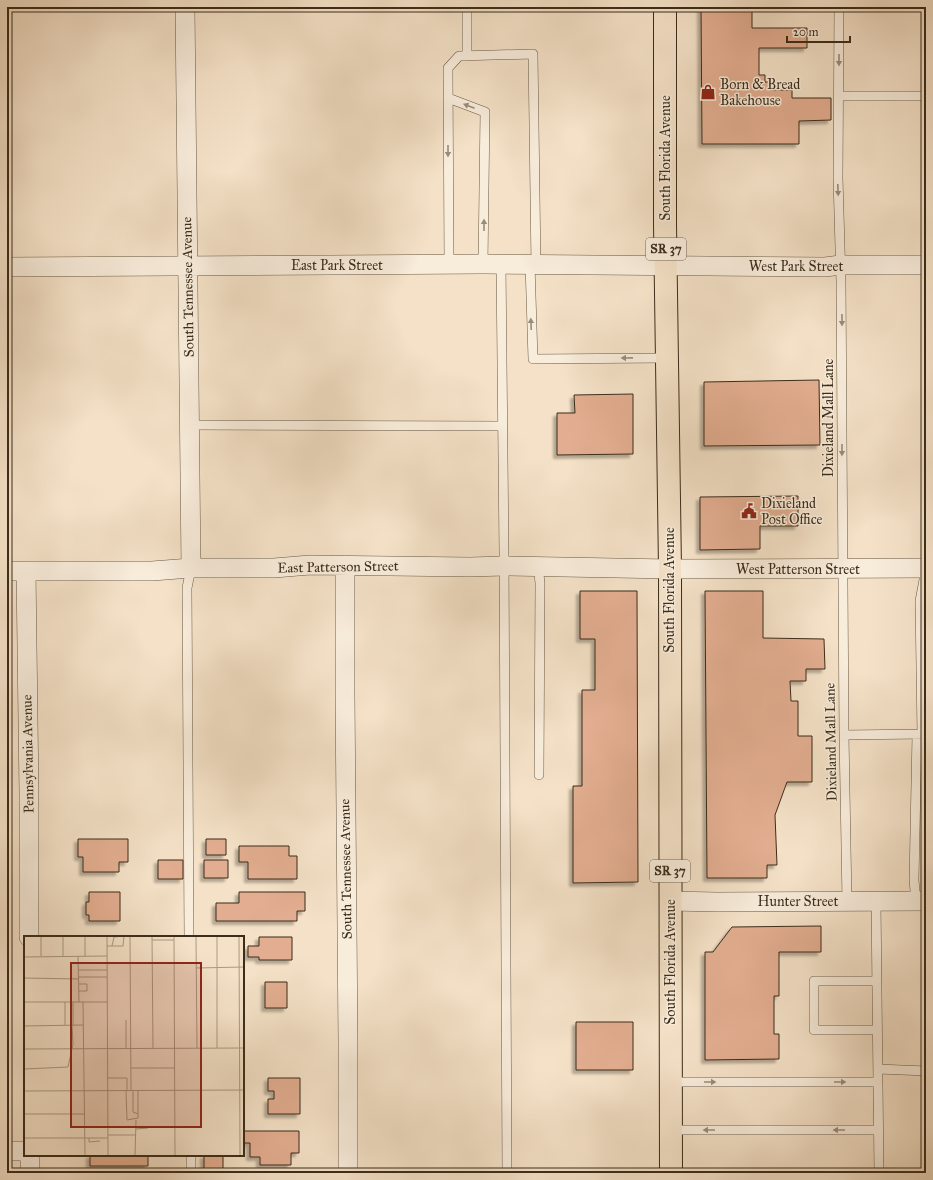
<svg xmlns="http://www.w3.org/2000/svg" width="933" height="1180" font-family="'IM FELL Great Primer',serif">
<defs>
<filter id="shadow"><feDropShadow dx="-3.5" dy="3.5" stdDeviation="1" flood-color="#0004"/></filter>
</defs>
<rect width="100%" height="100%" fill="#f4e1c7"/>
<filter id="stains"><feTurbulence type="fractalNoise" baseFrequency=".005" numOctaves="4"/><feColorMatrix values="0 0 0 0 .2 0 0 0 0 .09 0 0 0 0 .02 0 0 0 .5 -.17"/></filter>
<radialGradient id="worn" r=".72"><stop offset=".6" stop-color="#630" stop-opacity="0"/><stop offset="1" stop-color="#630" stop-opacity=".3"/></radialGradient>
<path fill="#e2ad90" stroke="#3b2d1a" filter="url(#shadow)" d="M701,7h51v21h55v20h-48v27h6v7h5v8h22v8h39v22l-32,1v23h-97z
M819,380l1,65 -116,1v-64z
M633,394v60l-76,1v-42h18l-1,-18z
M798,496v30h-38v23l-60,1v-53z
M580,591h57l1,291 -65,1v-97h9v-96h13v-51h-15z
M705,591h58v47l61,1 1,30h-19v12h-16l1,20h7v35h14v46h-25l-12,33 2,50h-10v13h-60z
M78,839h50v23h-9v10h-36v-15h-5z
M206,839h20v16h-20z
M239,846h50v10h8v23h-49v-17h-9z
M158,860h25v19h-25z
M204,860h24v18h-24z
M89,892h31v29h-31v-6h-3v-13h3z
M239,892h66v19h-8v10h-81v-18h23z
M821,926v26h-42v44h-5v38h5v25l-74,1v-108h8l19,-25z
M259,937h33v23h-33v-3h-11v-11h11z
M265,982h22v26h-22z
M576,1022h57v48h-57z
M268,1078h32v36h-32v-15h6v-8h-6z
M243,1131h56v22h-8v12h-31v-8h-10v-14h-7z
M90,1155h58v11h-58z
M204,1155h19v14h-19z
M527,1172h50v1h-50z"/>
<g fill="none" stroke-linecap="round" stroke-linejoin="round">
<g stroke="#695a45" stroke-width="10">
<path id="lane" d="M467,7v49
M839,7l-1,171 3,104 3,453 3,166
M839,96h87
M448,98l37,14 -2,152
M501,264l3,290 3,619
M530,264l3,95 133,-1
M449,265l-1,-197 11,-12 74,-2 3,211
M189,425l313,1
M538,566l2,17 -1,192
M922,734l-2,-133 6,-32
M844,735l79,-1
M876,901l3,272
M916,901l-2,-21 3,-145
M189,937l-2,-349 4,-20
M877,981h-63v49h63
M878,1069l48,2
M671,1082h207
M671,1130h207
M191,1155v18"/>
</g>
<g stroke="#695a45" stroke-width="20">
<path id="street" d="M185,7l6,561
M7,267l476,-3 342,3 16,-2h85
M345,565v131l3,345v132
M7,571h145l39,-3h83l36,-3 160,2 34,-1 166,3 256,-1
M26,571l3,222v144
M670,901l47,1 209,-1
M7,1151h18
M30,1155v18"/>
</g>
<g stroke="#3b2d1a" stroke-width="24">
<path id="primary" d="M665,7v217l5,345 1,604"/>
</g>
<use href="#lane" stroke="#f8ecdb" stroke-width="9"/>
<use href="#street" stroke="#f8ecdb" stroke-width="19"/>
<use href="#primary" stroke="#f4e1c7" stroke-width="22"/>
</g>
<defs><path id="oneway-solid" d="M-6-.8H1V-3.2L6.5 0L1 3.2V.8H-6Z"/></defs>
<g fill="#9a8c7a">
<use href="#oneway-solid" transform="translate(839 60) rotate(90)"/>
<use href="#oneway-solid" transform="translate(469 106) rotate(-159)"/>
<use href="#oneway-solid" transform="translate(448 151) rotate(90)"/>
<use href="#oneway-solid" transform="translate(838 190) rotate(88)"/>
<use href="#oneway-solid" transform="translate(484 225) rotate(-90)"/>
<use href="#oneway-solid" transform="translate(842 320) rotate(90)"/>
<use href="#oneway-solid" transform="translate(531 324) rotate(-92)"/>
<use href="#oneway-solid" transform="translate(627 358) rotate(179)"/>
<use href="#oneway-solid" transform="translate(842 450) rotate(90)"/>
<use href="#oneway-solid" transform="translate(710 1082)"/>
<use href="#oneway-solid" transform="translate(840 1082)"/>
<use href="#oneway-solid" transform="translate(709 1130) rotate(180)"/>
<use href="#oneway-solid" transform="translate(839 1130) rotate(180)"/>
</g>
<defs>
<g id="shop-bare" transform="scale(1.2)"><path d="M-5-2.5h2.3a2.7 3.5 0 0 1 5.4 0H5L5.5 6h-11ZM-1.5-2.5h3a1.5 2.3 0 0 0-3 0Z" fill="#8f2418" stroke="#f8ecdb" stroke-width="2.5" paint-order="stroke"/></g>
<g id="civic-bare" transform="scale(1.2)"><path d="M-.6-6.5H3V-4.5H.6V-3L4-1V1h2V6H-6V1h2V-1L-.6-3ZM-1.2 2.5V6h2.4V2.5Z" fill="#8f2418" stroke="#f8ecdb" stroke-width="2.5" paint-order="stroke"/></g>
</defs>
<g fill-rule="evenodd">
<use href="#shop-bare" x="708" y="92"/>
<use href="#civic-bare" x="749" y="511"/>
</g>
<g text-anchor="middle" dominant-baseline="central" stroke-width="3" stroke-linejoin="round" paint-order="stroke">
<g fill="#f8ecdb" stroke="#746654" stroke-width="1">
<rect x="646" y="238" width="40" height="22" rx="3"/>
<rect x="650" y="860" width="40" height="22" rx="3"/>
</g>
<g font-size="13" font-weight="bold" fill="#3b2d1a">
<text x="666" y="249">SR 37</text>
<text x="670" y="871">SR 37</text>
</g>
<g font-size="14" fill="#3b2d1a" stroke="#f8ecdb" text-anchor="start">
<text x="720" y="84">Born &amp; Bread<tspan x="720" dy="16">Bakehouse</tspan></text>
<text x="761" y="503">Dixieland<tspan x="761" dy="16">Post Office</tspan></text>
</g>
<g font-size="14" fill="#3b2d1a" stroke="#f8ecdb">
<text transform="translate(665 158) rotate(-90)">South Florida Avenue</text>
<text x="337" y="265">East Park Street</text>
<text x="796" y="266">West Park Street</text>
<text transform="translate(188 287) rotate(-91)">South Tennessee Avenue</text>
<text transform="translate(828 418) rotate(-90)">Dixieland Mall Lane</text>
<text transform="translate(338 567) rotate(-1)">East Patterson Street</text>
<text x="798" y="569">West Patterson Street</text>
<text transform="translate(669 590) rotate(-90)">South Florida Avenue</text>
<text transform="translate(831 742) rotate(-91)">Dixieland Mall Lane</text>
<text transform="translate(28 754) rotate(-91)">Pennsylvania Avenue</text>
<text transform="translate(346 869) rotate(-91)">South Tennessee Avenue</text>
<text x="798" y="901">Hunter Street</text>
<text transform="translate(670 962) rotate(-90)">South Florida Avenue</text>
</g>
</g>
<g transform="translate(24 936)">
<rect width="220" height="220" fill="#f4e1c7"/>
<path fill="none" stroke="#aa9982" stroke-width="1" d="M17,0v20M39,0v20M61,0v20M83,0l1,220M106,0l1,155M128,0l1,113M150,0l1,220M172,0l1,112M193,0v112M215,0l1,220M128,4h22M83,10h16l1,-10 -10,1 -2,9M54,20l1,46M0,21l83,-1M172,32l48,-1M54,34h29M55,41h28M0,42l55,1M55,48h8v7h-8M0,66h83M41,66v23M59,66l2,154M102,84v29M49,89v-23M0,90l59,-1M0,113l220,-1M107,132h43M0,133l44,-2 5,-23 -1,-19M84,142h19v13M0,155l220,-1M102,155l1,29 11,-2v-27M109,155v21l5,2M0,178h60M112,193l12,-1M84,199h28M0,202h84M65,202v4l11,-1M111,220l1,-36"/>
<path fill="#8f2418" fill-opacity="0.15" stroke="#8f2418" stroke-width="2" d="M47,27h130v164h-130z"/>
<rect width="220" height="220" fill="none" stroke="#3b2d1a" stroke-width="2"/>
</g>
<rect width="933" height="1180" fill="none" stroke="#f4e1c7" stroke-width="24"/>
<rect x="8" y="8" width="917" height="1164" fill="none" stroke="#3b2d1a" stroke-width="2"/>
<rect x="12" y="12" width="909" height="1156" fill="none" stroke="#3b2d1a"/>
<path d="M787 36v6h63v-6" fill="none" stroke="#3b2d1a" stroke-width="2"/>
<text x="793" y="36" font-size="12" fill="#3b2d1a" stroke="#f8ecdb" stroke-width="3" paint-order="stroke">20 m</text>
<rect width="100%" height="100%" filter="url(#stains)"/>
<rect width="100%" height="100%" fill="url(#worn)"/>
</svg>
